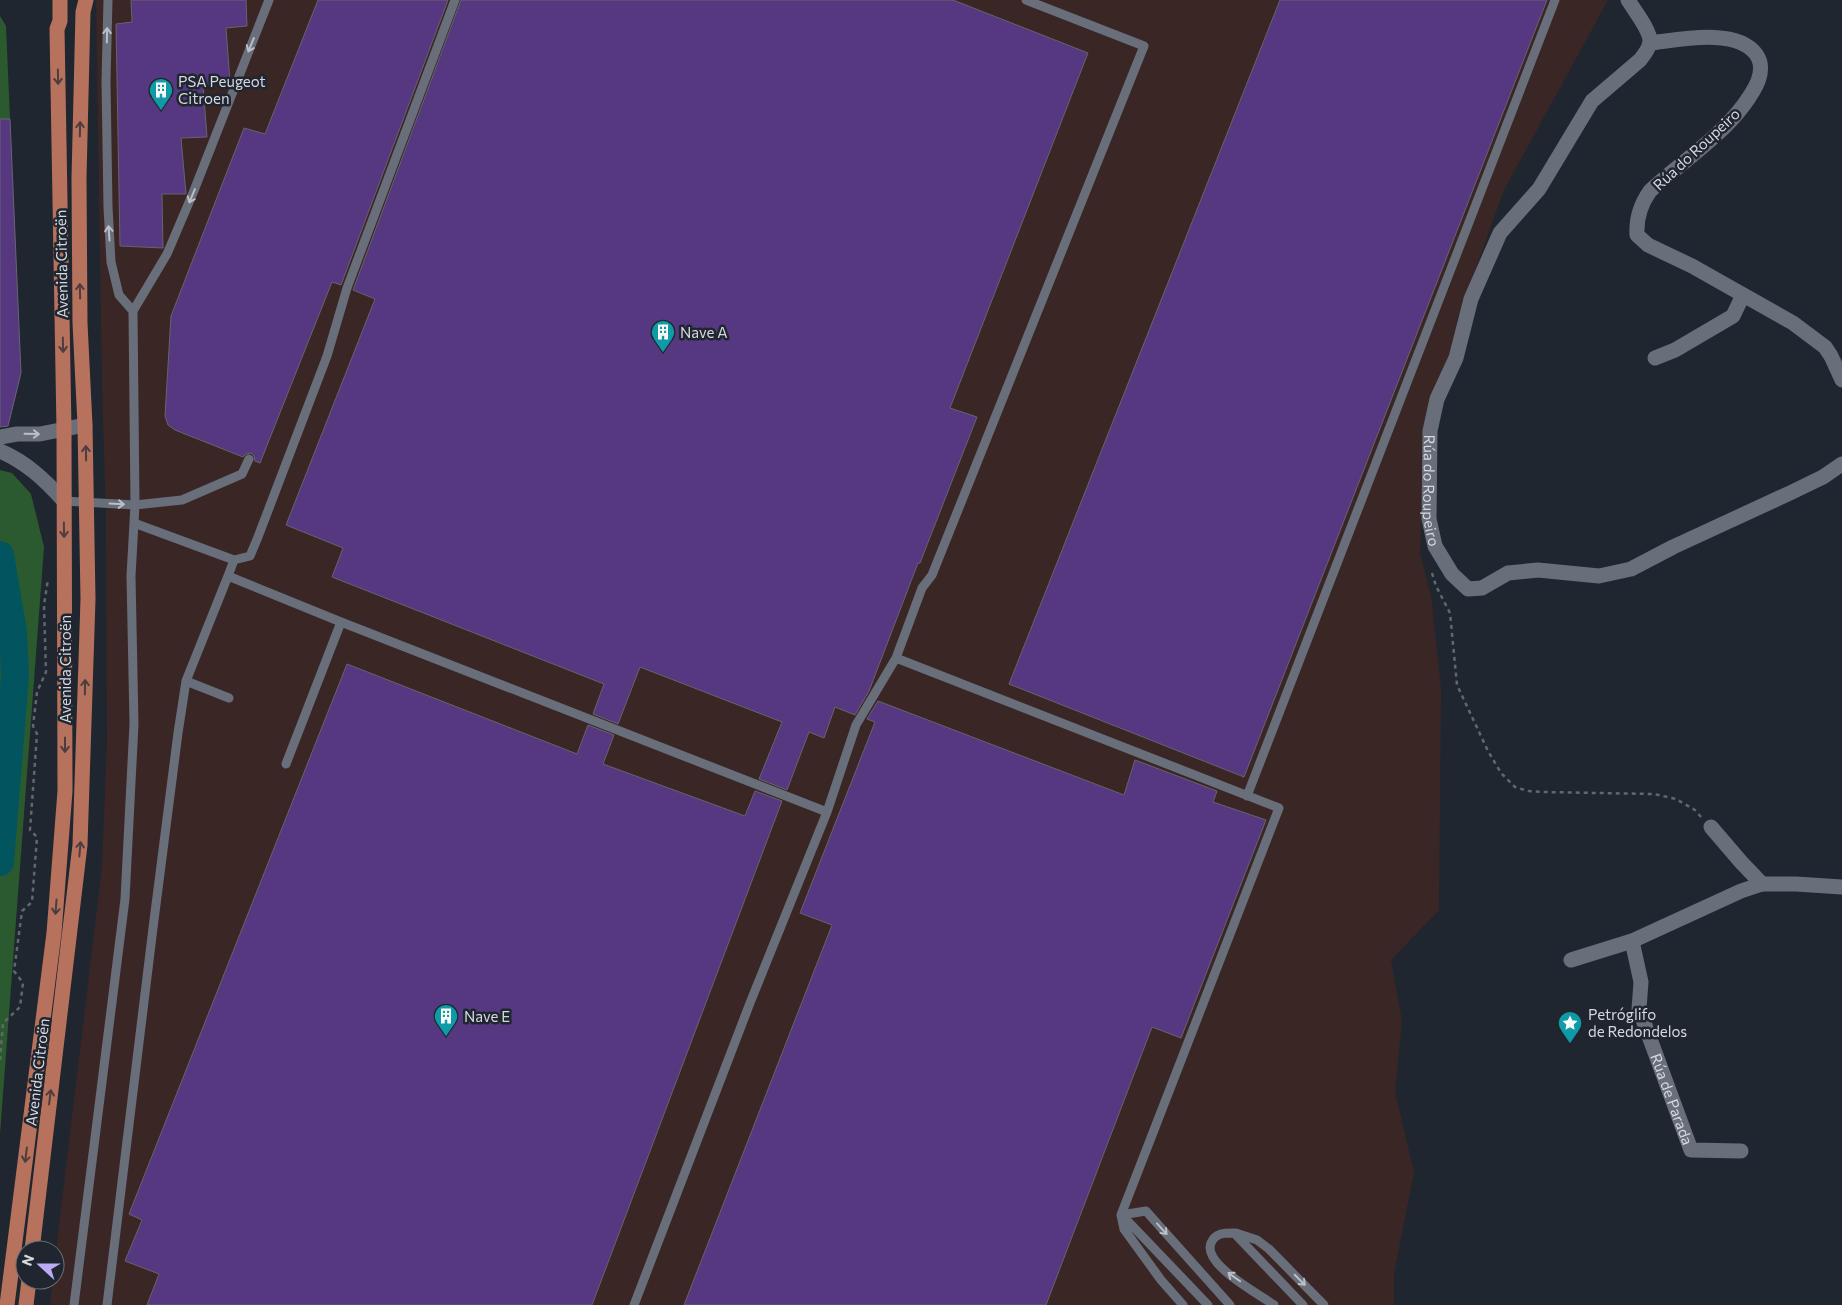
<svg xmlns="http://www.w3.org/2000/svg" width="1842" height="1305" font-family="Commissioner,sans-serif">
<rect width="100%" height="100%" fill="#1f262f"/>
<path fill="#3a2725" d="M96,0h1512l-104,190 -47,130 2,17 -34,86 -5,129 11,44 10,93 -2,221 -48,50 11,61 -7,71 19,80 -20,102v31h-1344l3,-25h2v-21l47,-392 5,-124 -1,-224 -4,-134z"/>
<path fill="#2c5a2f" d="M0,16l6,10 15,347 -12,50 -9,-4z
M0,470l12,3 19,21 13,53 -44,587z"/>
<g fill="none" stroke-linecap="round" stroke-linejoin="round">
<path stroke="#02555f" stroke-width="28" d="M0,555l13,77 2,44 -15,186"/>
</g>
<path fill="#563880" stroke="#67636f" d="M131,0h115l1,26 -21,2 4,54 -27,3 4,52 -26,1 5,56h-24l1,54 -43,-2 -4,-222 16,-2z
M318,0h130l-107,285 -9,-3 -72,181 -5,-2 -1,-5 -3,-3 -5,1 -3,3 -68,-27 -7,-5 -3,-9 6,-100 73,-188 21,6z
M461,0h492l135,53 -138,355 27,9 -57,146h-2l-49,128 -14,24 -20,-8 -11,31 -15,-6 -22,58 -28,-11 23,-57 -142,-55 -22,57 -25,-10 11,-30 -272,-107 11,-29 -57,-23 89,-226 -22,-9z
M1280,0h267l-303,777 -235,-93z
M0,119h10l11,254 -13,53 -8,1z
M347,664l230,90 11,-29 26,10 -11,29 142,52 10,-25 27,10 -190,504h-445l12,-31 -34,-13 17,-41 -13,-6z
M878,701l246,94 11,-35 82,31 -4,11 53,18 -85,218 -29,-11 -106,278h-362l148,-380 -32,-12 75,-191 -8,-3z"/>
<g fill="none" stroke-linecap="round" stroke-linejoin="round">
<path stroke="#61676f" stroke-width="2.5" stroke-dasharray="4 4" stroke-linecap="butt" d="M1432,573l4,13 14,27 7,72 31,66 13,22 14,14 13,4 15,1 111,2 22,5 19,11 6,7
M0,1060l3,-37 17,-16 3,-24 -9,-12 8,-60 10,-9 5,-65 -7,-7 7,-96 -4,-8 4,-34 9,-20 -2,-67 4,-26"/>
<path stroke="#686f7b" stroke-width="9" d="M108,0l-2,81 2,126 3,55 8,33 14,16
M455,0l-108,288 -20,68 -69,181 -8,19 -16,4 -6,16 113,46 486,190
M64,501l71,4 47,-5 60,-26 7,-15
M134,523l100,37
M228,576l-42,105 43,17
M896,658l383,150 -158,407 3,14 37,51 22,25
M286,764l55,-142
M1247,796l308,-796
M1121,1215l25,-4 84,94
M1122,1215l86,90
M1236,1233l21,7 12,9 55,56
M74,1305l51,-406 9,-175 -3,-148 4,-71 -2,-194 34,-57 26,-61 76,-193
M107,1305l46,-377 25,-195 8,-52
M634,1305l116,-302 77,-191 29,-87 40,-67 26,-70 10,-13 212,-529 -118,-46
M1274,1305c-15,-11 -72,-41 -63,-62 4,-10 13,-10 23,-10l69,72"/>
<g stroke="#686f7b" stroke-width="15">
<path id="s1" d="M1628,0c6,10 23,31 22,42 -1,7 -6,13 -10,18l-48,41 -53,88 -39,44 -29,66 -15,59 -19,41 -7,32 -1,88 6,27 17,28 16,15 14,-1 26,-15 30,-3 61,6 32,-7 42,-22 117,-54 33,-16 19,-13"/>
<path d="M1650,43c28,-3 86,-16 106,11 12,17 -2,37 -13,52 -25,33 -63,57 -93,85 -10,14 -14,27 -13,44l11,10 44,21 101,57 32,24 6,9 11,24"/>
<path d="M1655,358l20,-8 58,-34 10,-21"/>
<path d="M0,437l17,-3h23l45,-9"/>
<path d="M0,451c26,11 45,29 64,50"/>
<path d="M1711,827l30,35 21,22"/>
<path id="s2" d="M1632,941l9,41 -2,27 52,141 50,1"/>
<path d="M1571,960l61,-19 109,-50 21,-7h34l46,3"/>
</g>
<path stroke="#b7725e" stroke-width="15" d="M32,1250l48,-405 8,-246 -3,-174 -5,-102 -1,-145 4,-166 3,-12
M7,1305l47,-372 11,-142 -1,-362 -7,-400 3,-8v-21
M26,1305l3,-25"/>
</g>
<defs><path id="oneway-shaft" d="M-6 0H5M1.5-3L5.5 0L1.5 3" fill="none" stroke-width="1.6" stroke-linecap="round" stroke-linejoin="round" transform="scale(1.25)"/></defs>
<g stroke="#babec6">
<use href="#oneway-shaft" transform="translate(107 35) rotate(-89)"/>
<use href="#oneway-shaft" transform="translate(251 45) rotate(112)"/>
<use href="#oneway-shaft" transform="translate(192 196) rotate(113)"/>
<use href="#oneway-shaft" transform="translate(109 233) rotate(-94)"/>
<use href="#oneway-shaft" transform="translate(32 434) rotate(1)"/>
<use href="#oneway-shaft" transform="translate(117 504) rotate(3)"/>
<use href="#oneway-shaft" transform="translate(1162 1229) rotate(48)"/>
<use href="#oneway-shaft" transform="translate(1234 1277) rotate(-145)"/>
<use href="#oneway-shaft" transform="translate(1300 1280) rotate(45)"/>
</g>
<g stroke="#4d3d3d">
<use href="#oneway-shaft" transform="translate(58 77) rotate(89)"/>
<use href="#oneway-shaft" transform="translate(80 129) rotate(-89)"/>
<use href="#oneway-shaft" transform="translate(80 291) rotate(-91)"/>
<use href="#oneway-shaft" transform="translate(63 345) rotate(89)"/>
<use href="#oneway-shaft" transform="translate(86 453) rotate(-91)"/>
<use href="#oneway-shaft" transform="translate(64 530) rotate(89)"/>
<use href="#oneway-shaft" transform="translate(85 687) rotate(-89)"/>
<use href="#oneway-shaft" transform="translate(65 745) rotate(90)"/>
<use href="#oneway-shaft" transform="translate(80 849) rotate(-85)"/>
<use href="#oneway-shaft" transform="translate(56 907) rotate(94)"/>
<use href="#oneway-shaft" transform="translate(50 1097) rotate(-83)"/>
<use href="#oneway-shaft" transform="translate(26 1155) rotate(97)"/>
</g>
<defs>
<g id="building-pin" transform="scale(1.25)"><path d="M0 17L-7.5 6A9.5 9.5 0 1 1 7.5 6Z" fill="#0f9aa8" stroke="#1f262f"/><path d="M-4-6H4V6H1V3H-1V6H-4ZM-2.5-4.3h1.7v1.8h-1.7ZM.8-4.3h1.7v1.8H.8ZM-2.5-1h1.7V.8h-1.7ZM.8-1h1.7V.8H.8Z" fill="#fff"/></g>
<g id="sight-pin" transform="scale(1.25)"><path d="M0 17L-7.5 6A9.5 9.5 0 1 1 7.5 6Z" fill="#0f9aa8" stroke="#1f262f"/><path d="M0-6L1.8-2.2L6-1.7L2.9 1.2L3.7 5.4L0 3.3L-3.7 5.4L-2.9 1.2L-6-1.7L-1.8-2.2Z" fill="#fff"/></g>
</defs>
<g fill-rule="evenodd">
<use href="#building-pin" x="161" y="90"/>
<use href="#building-pin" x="663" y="332"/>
<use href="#building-pin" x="446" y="1016"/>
<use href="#sight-pin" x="1570" y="1023"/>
</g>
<g text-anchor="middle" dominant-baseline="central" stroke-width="5" stroke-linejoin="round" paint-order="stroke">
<g font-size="15" fill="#d5d9df" stroke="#1f262f" text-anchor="start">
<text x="178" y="81">PSA Peugeot<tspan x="178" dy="17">Citroen</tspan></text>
<text x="680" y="332">Nave A</text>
<text x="1588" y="1014">Petróglifo<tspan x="1588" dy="17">de Redondelos</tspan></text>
<text x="464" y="1016">Nave E</text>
</g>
<g font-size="15" fill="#d5d9df" stroke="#1f262f">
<text transform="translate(1696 149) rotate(-43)">Rúa do Roupeiro</text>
<text transform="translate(61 264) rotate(-91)">Avenida Citroën</text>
<text stroke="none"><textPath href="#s1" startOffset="564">Rúa do Roupeiro</textPath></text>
<text transform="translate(65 669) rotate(-90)">Avenida Citroën</text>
<text transform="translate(37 1072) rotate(-83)">Avenida Citroën</text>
<text stroke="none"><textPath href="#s2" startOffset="165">Rúa de Parada</textPath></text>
</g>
</g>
<g transform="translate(40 1265) rotate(291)"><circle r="24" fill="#1f262f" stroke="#686e75"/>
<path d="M0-4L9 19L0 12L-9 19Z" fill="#bbaaf6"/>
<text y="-8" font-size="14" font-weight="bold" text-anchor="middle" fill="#d5d9df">N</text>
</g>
</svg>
